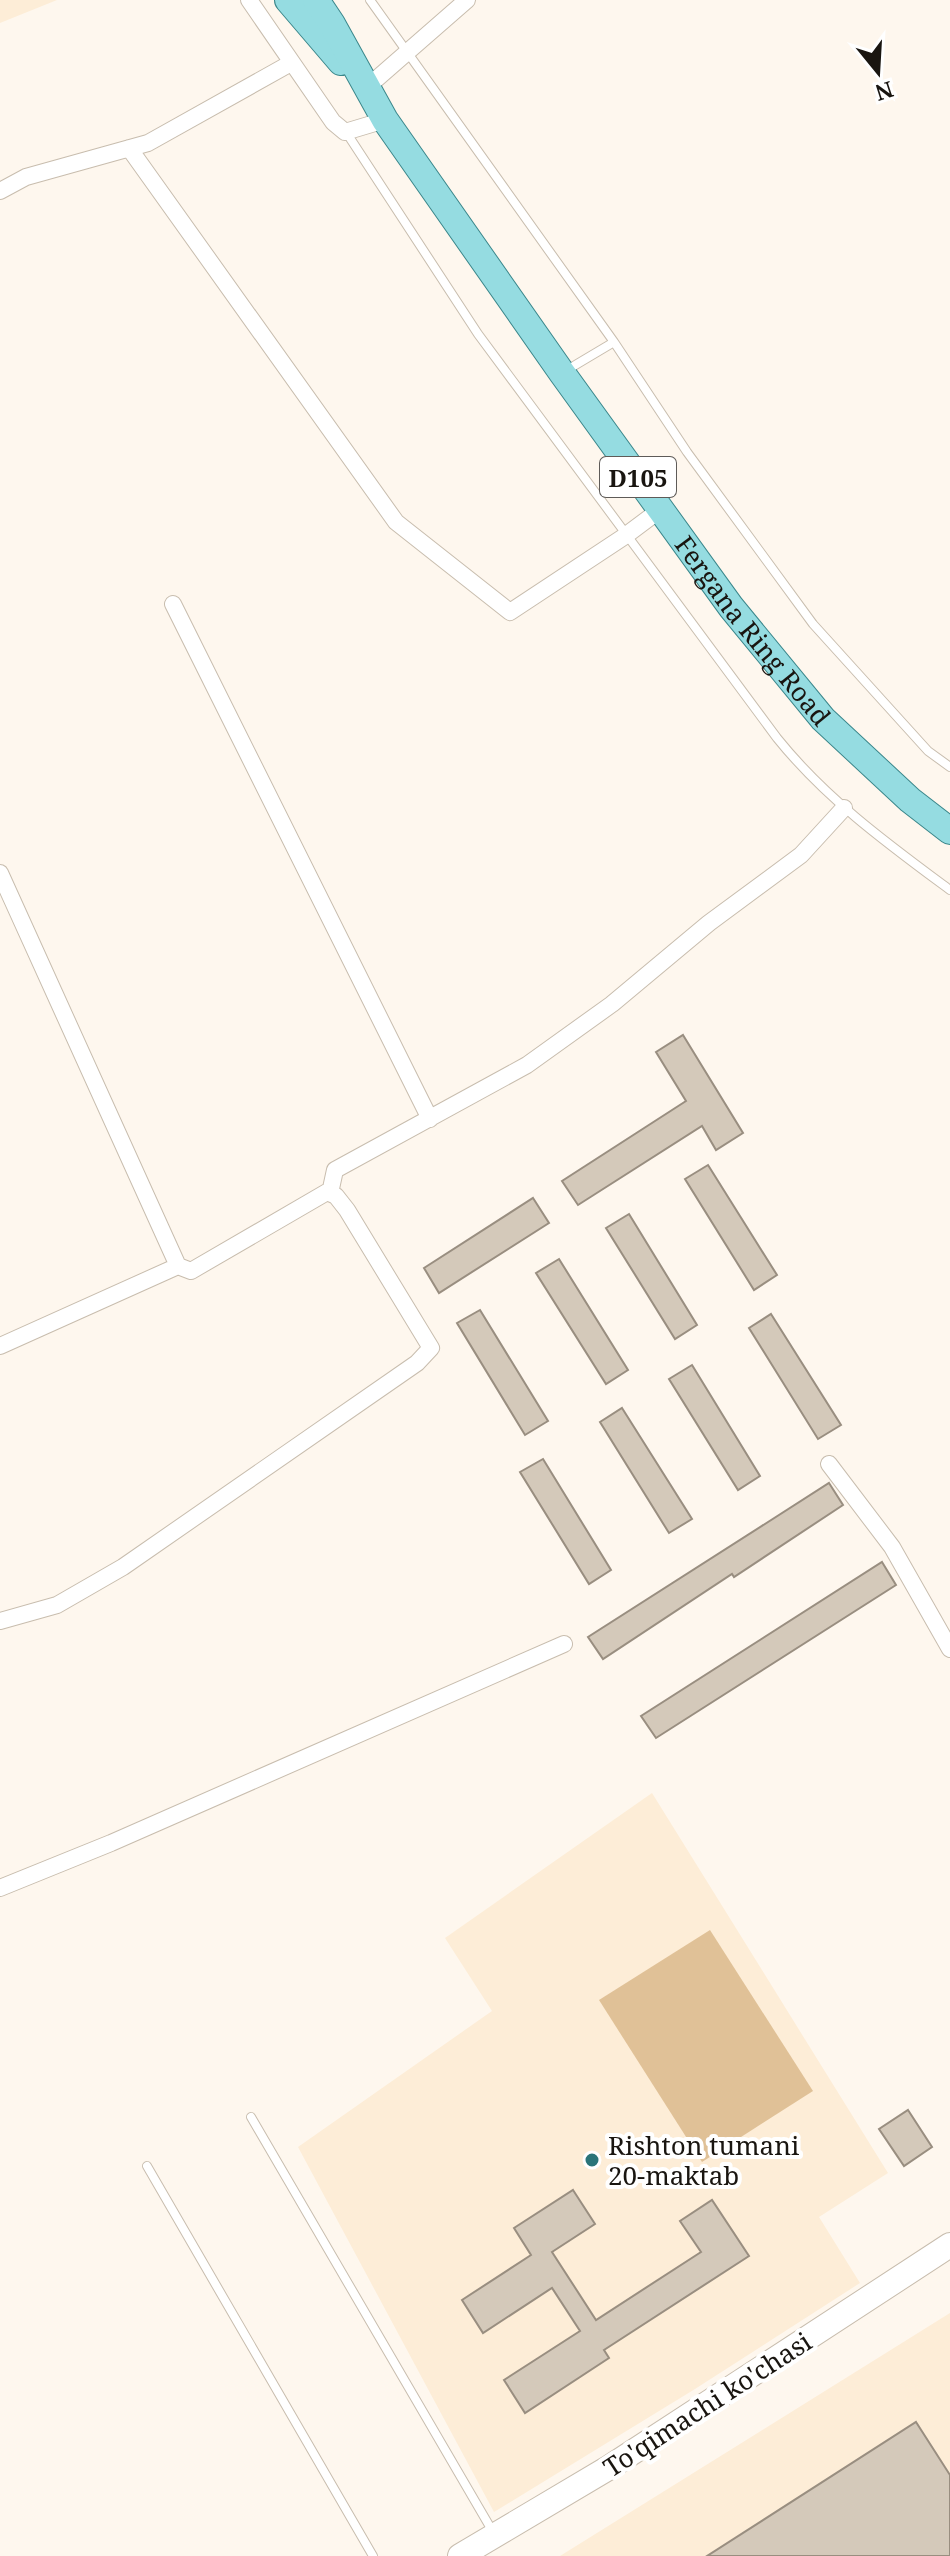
<svg xmlns="http://www.w3.org/2000/svg" width="950" height="2556" font-family="'Noto Serif',serif">
<rect width="100%" height="100%" fill="#fef7ee"/>
<path fill="#fdedd7" d="M0,0h57l-57,23z
M652,1793l236,380 -69,44 41,66 -165,106 -201,123 -196,-365 194,-136 -47,-73z
M950,2313v243h-390z"/>
<path fill="#e0c197" d="M710,1930l103,161 -111,71 -103,-162z"/>
<path fill="#d4c9ba" stroke="#998e80" stroke-width="2" d="M683,1035l60,98 -27,17 -14,-24 -124,79 -16,-24 124,-80 -30,-49z
M708,1165l69,110 -23,15 -69,-111z
M533,1198l16,25 -110,70 -15,-25z
M629,1214l68,111 -22,14 -69,-111z
M559,1259l69,111 -22,14 -70,-111z
M480,1310l68,111 -23,14 -68,-112z
M771,1314l70,111 -23,14 -69,-111z
M692,1365l68,111 -22,14 -69,-111z
M622,1408l70,111 -23,14 -69,-111z
M543,1459l68,111 -22,14 -69,-112z
M829,1483l14,22 -109,72 -2,-3 -129,85 -15,-22z
M882,1562l14,23 -240,153 -15,-22z
M908,2110l24,37 -28,19 -25,-37z
M573,2190l22,34 -43,28 44,68 105,-68 -21,-31 32,-21 37,56 -145,94 5,8 -84,55 -21,-33 76,-49 -28,-43 -69,45 -21,-33 69,-45 -17,-27z
M916,2422l34,53v81h-243z"/>
<g fill="none" stroke-linecap="round" stroke-linejoin="round">
<g stroke="#c8bdae" stroke-width="10">
<path id="lane" d="M370,0l244,342 73,110 126,172 115,127 22,16
M346,132l132,202 299,404c49,61 111,106 173,152
M567,370l47,-28
M251,2117l242,415
M147,2166l226,390"/>
</g>
<g stroke="#c8bdae" stroke-width="18">
<path id="street" d="M249,0l84,122 12,10 40,-12
M365,89l102,-89
M129,148l267,374 114,90 115,-76 36,-27
M0,191l26,-14 122,-34 143,-80
M173,604l257,515
M0,873l178,393 13,5 136,-79 9,4 11,14 84,138 -14,15 -294,204 -66,38 -57,16
M330,1193l5,-23 192,-105 85,-61 97,-81 92,-68 43,-47
M0,1346l178,-80
M829,1464l63,83 58,102
M0,1888l111,-45 453,-199"/>
</g>
<g stroke="#c8bdae" stroke-width="26">
<path id="secondary" d="M460,2556l150,-89 340,-222"/>
</g>
<g stroke="#3b878b" stroke-width="28">
<g id="primary">
<path d="M288,0l53,62"/>
<path id="s1" d="M316,0l16,24 53,96 177,253 169,234 92,112 87,81 40,31"/>
</g>
</g>
<use href="#lane" stroke="#fff" stroke-width="8"/>
<use href="#street" stroke="#fff" stroke-width="16"/>
<use href="#secondary" stroke="#fff" stroke-width="24"/>
<use href="#primary" stroke="#95dce1" stroke-width="26"/>
</g>
<circle fill="#2a7479" stroke="#fff" stroke-width="3" cx="592" cy="2160" r="8"/>
<g text-anchor="middle" dominant-baseline="central" stroke-width="8" stroke-linejoin="round" paint-order="stroke">
<rect fill="#fff" stroke="#5e5b58" stroke-width="2" x="600" y="457" width="76" height="40" rx="6"/>
<g font-size="24" font-weight="bold" fill="#191510">
<text x="638" y="477">D105</text>
</g>
<g font-size="26" fill="#191510" stroke="#fff">
<text stroke="none"><textPath href="#s1" startOffset="768">Fergana Ring Road</textPath></text>
<text transform="translate(707 2404) rotate(-33)">To'qimachi ko'chasi</text>
</g>
<g font-size="26" fill="#191510" stroke="#fff" text-anchor="start">
<text x="608" y="2145">Rishton tumani<tspan x="608" dy="30">20-maktab</tspan></text>
</g>
</g>
<g transform="translate(878 72) rotate(162)" stroke="#ffffff" stroke-width="6" paint-order="stroke">
<path d="M0-6L14 30L0 20L-14 30Z" fill="#191510"/>
<text y="-12" font-size="22" font-weight="bold" text-anchor="middle" fill="#191510">N</text>
</g>
</svg>
